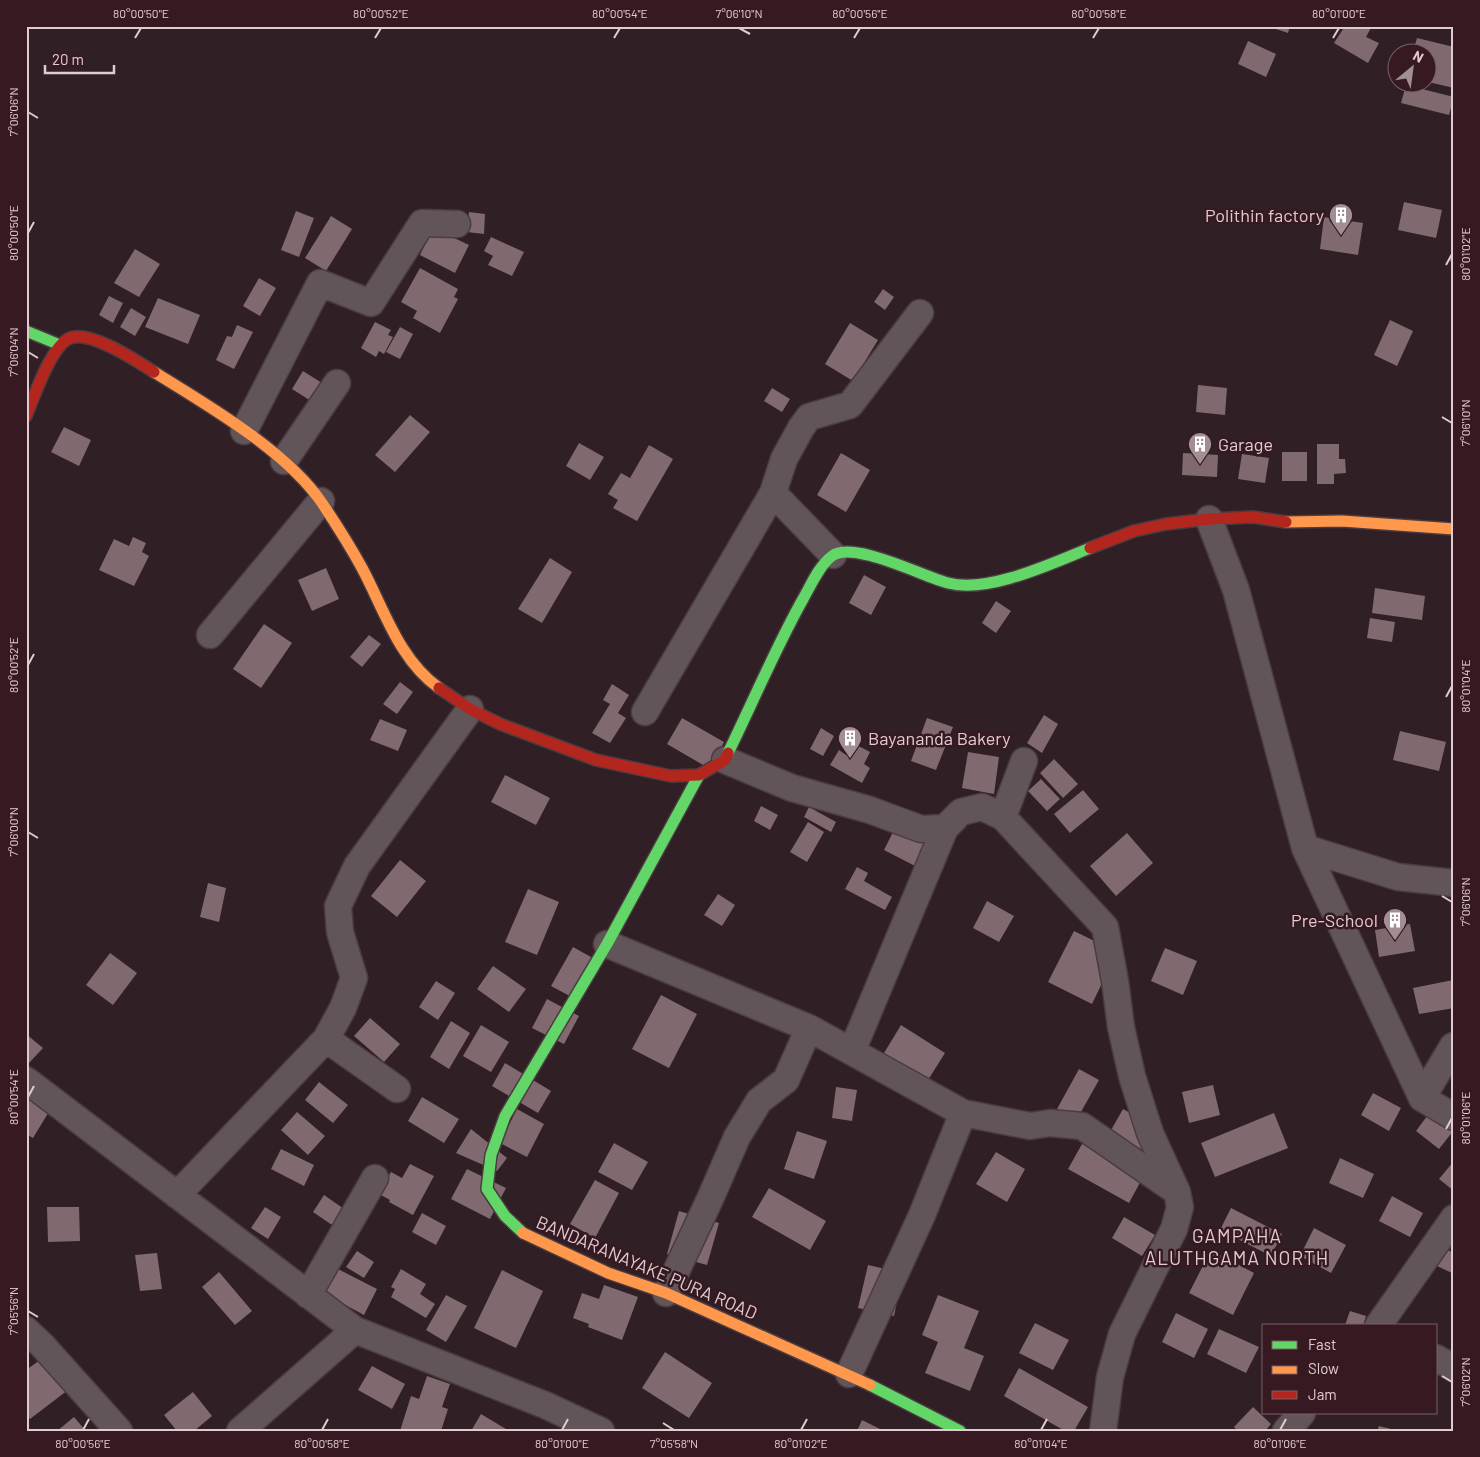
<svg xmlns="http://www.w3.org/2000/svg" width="1480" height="1457" font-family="Barlow,sans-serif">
<rect width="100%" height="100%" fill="#301f24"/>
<path fill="#816970" d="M1267,26h23l-2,7z
M1345,26h27l-6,11 13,6 -11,20 -34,-20z
M1417,38l37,9v41l-26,-6v-30h-15z
M1248,41l28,13 -10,23 -28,-13z
M1406,85l48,12 -5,18 -48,-12z
M1404,202l38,8 -6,28 -38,-8z
M296,211l18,7 -15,39 -18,-7z
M469,212l16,2 -1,20 -17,-2z
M331,216l21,13 -26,42 -21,-13z
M1324,217l39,6 -5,32 -38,-6z
M433,228l36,17 -14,28 -35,-18z
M491,237l33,15 -12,24 -24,-11 5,-9 -9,-5z
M1453,244h1v18l-4,-1z
M135,249l25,15 -21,33 -25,-14z
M420,268l38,21 -4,8 4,2 -18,34 -27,-15 4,-7 -16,-9z
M259,278l17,10 -16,28 -17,-10z
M883,289l11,8 -9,13 -11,-8z
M109,296l14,7 -10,20 -14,-8z
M158,298l42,17 -12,29 -43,-17z
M131,308l15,9 -11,19 -15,-9z
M1390,320l23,11 -16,35 -23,-11z
M375,322l16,8 -3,5 5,2 -9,17 -5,-3 -3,6 -15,-9z
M850,323l28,17 -25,41 -28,-17z
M237,325l16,7 -19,37 -18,-9 11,-24 5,1z
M400,327l13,7 -13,25 -14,-7z
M303,371l19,12 -11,18 -19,-12z
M1198,385l29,3 -2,27 -29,-3z
M772,388l18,11 -8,13 -18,-11z
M410,415l20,17 -35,40 -20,-17z
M64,427l27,13 -12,26 -28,-14z
M579,443l25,14 -14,23 -24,-14z
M1317,444h22v15h6l1,14 -12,1v10h-17z
M649,445l24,14 -36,62 -24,-13 5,-8 -10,-6 13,-21 9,5z
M1282,452h25v29h-25z
M841,453l29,17 -24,42 -29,-17z
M1183,453l35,2 -1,22 -35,-2z
M1242,454l27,4 -4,25 -27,-4z
M133,537l13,6 -4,9 7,4 -15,30 -35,-16 15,-31 15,7z
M550,558l22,14 -30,51 -24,-14z
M326,568l13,31 -27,12 -14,-31z
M864,575l22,12 -15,28 -22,-12z
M1375,588l50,8 -3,24 -50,-7z
M996,601l15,10 -15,22 -14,-10z
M1370,618l25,4 -3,20 -25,-4z
M264,624l28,19 -31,45 -28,-19z
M369,635l12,9 -19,23 -12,-10z
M400,682l13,10 -16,22 -14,-10z
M612,684l17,11 -11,18 8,5 -16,25 -18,-10 18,-29 -7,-4z
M1044,715l14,9 -16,29 -15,-10z
M682,718l42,24 -14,27 -43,-25z
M927,718l26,9 -17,43 -25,-9z
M380,719l27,11 -9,21 -28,-11z
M821,728l13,8 -11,20 -13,-7z
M1400,731l46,11 -7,29 -46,-11z
M853,743l17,9 -6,12 6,4 -8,15 -32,-18 9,-15 7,5z
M968,752l31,5 -5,37 -32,-6z
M1054,759l24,25 -15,14 -23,-25z
M505,775l45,23 -14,27 -45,-23z
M1041,779l19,20 -13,12 -19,-20z
M1083,790l16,19 -29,24 -16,-19z
M761,806l17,9 -8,15 -16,-9z
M809,807l27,15 -5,10 -27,-15z
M808,822l16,10 -17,30 -17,-10z
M896,826l33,18 -12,23 -33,-17z
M1127,833l26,30 -37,33 -26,-30z
M400,860l26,21 -29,36 -26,-21z
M857,867l11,6 -4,8 28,16 -7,13 -40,-21z
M208,883l18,5 -7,34 -19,-5z
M528,889l31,13 -22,53 -32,-13z
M718,894l17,11 -13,21 -18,-11z
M987,901l27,15 -15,26 -26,-14z
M1410,924l5,27 -36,6 -4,-27z
M1074,931l43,21 -25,52 -44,-22z
M573,947l27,15 -21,39 -28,-15z
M1165,948l32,13 -14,34 -32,-14z
M110,953l27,20 -24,32 -27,-20z
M493,966l33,23 -17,23 -32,-23z
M1453,980l1,28 -35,6 -6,-26z
M436,981l19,12 -17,27 -19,-13z
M661,995l36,19 -28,54 -37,-19z
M547,999l32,17 -15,28 -32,-16z
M370,1018l30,26 -16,18 -30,-26z
M451,1021l19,12 -21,36 -19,-12z
M481,1025l28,17 -18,30 -28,-16z
M901,1025l44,28 -17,27 -44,-27z
M26,1034l17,14 -14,15 -3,-2z
M505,1063l46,28 -13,22 -46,-27z
M1079,1069l20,11 -22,39 -20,-10z
M319,1082l29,23 -15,18 -28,-23z
M1213,1085l7,30 -31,8 -7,-31z
M836,1087l21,3 -5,31 -20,-3z
M1373,1093l28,15 -12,23 -28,-16z
M28,1097l22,13 -17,28 -7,-4z
M422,1097l37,22 -15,24 -36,-22z
M517,1109l27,15 -17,33 -27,-14z
M1123,1109l31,17 -13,23 -31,-17z
M297,1112l28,24 -17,19 -27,-25z
M1430,1112l24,18 -15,19 -23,-18z
M1274,1113l14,35 -73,29 -14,-34z
M471,1129l36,29 -10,13 -41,-18z
M797,1131l30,10 -13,38 -30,-10z
M614,1143l34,19 -16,28 -34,-18z
M1082,1144l61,33 -14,26 -61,-34z
M281,1149l33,16 -10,21 -33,-17z
M996,1152l29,17 -18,33 -31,-18z
M1340,1158l34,16 -11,24 -34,-15z
M1453,1162l1,1v28l-15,-12z
M410,1164l24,12 -21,39 -24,-13 1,-2 -11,-6 12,-22 11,6z
M467,1169l39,19 -16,31 -39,-20z
M595,1180l24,13 -24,45 -25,-14z
M769,1188l57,33 -16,29 -58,-33z
M324,1195l23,16 -12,16 -22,-15z
M1392,1196l31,17 -13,24 -31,-16z
M47,1207h32l1,34 -32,1z
M265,1207l16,10 -13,22 -17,-11z
M1231,1208l51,26 -11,22 -51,-26z
M679,1211l40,12 -12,42 -40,-11z
M422,1213l24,13 -10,19 -24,-13z
M1124,1217l31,18 -13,21 -30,-18z
M1314,1228l32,17 -15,28 -31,-17z
M1443,1248l11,5v21l-19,-9z
M1211,1250l43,23 -21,42 -44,-22z
M357,1251l17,11 -10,16 -18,-11z
M157,1253l5,36 -22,2 -5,-36z
M868,1265l35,8 -9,43 -36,-8z
M338,1269l39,20 -13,26 -39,-21z
M401,1269l25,15 -6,10 15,10 -9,14 -35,-21 4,-8 -4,-2z
M502,1270l41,21 -27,57 -42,-20z
M219,1272l33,39 -17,14 -33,-38z
M604,1285l34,12 -16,43 -34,-13 1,-3 -16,-6 9,-25 17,6z
M446,1295l21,11 -21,36 -20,-12z
M938,1295l41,16 -15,37 20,8 -14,35 -45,-18 13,-31 -16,-7z
M1350,1311l16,5 -3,10 -18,-1z
M1176,1313l32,16 -14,29 -32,-16z
M1035,1323l34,17 -16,30 -34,-17z
M1219,1329l40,18 -13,26 -39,-19z
M665,1352l47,31 -23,35 -47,-30z
M43,1358l25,32 -38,29 -4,-6v-43z
M372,1366l33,18 -13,25 -34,-19z
M1019,1368l69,39 -14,24h-9l-61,-35z
M427,1376l23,8 -8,23 6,2 -7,22h-41l11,-35 8,3z
M193,1392l19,24 -18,15h-17l-13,-16z
M1253,1407l18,17 -6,7h-27l-4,-4z
M481,1414l25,15 -1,2h-34z
M74,1417l12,14h-29z
M862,1420l22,11h-27z
M1379,1426l16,4v1h-18z"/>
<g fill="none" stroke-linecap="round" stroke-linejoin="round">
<g stroke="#4a3c40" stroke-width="29">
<path id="street" d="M244,431l76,-148 51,20 51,-80 35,1
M284,461l53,-78
M1209,519l27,71 69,258 117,250 32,19
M833,555l-60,-62 11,-34 17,-31 8,-11 41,-12 70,-92
M210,635l111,-134
M645,712l128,-219
M725,760l67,28 78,22 51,19 24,-1 16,-16 21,-5 21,10 102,110 10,54 6,46 11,49 18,57 27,59 3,15 -6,22 -52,105 -12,43 -7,54
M1003,817l21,-56
M1305,848l93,29 56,6
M607,944l202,84 154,85 67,13 20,-3 32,3 94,65
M326,1039l71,50
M852,1051l93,-223
M26,1080l329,250 -115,101
M1422,1098l31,-52
M177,1195l149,-156 17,-31 11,-30 -14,-46 -2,-26 19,-40 113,-157
M666,1293l44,-94 27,-62 22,-36 27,-21 23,-52
M308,1295l67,-117
M1378,1326l76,-108
M26,1330l16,15 77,86
M355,1330l190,75 56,26
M1436,1358l18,10
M849,1374l73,-159 41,-102
M1286,1431l16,-18"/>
</g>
<g stroke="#4a3c40" stroke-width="14">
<path id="fast" d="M26,331l34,14
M728,753c25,-51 47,-104 75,-154 8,-14 16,-33 29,-43 21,-16 92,21 116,27 39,11 105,-20 142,-35
M523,1233l-18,-17 -18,-27 4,-34 14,-39 102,-172 92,-169
M870,1385l90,46"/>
</g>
<g stroke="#4a3c40" stroke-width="14">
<path id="slow" d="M154,372c53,33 133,79 168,131 14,21 28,43 40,65 22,41 37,92 77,120
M1286,522l56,-1 112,8
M523,1233l85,40 58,20 204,92"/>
</g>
<g stroke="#4a3c40" stroke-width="14">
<path id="jam" d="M26,416c8,-19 24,-67 42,-77 20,-11 69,22 86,33
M1090,548l44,-17 32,-7 43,-5 44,-2 33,5
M439,688l31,21 30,15 96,36 75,16 28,-1 26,-15 3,-7"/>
</g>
<use href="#street" stroke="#625559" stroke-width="26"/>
<use href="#fast" stroke="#63d668" stroke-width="11"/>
<use href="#slow" stroke="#ff974d" stroke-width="11"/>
<use href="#jam" stroke="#b3261e" stroke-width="11"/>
</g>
<path fill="none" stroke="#e0ccd0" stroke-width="2" d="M739,28l11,6M135,38l6,-10M375,38l6,-10M614,38l6,-10M854,38l6,-10M1093,38l6,-10M1333,38l6,-10M28,112l10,6M28,233l6,-11M1446,265l6,-11M28,352l10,6M1442,417l10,6M28,665l6,-11M1446,697l6,-11M28,832l10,6M1442,896l10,6M28,1097l6,-11M1446,1129l6,-11M28,1311l10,6M1442,1376l10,6M663,1423l11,7M83,1430l6,-11M322,1430l6,-11M562,1430l6,-11M801,1430l6,-11M1041,1430l6,-11M1280,1430l6,-11"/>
<defs>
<g id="building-pin" transform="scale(1.25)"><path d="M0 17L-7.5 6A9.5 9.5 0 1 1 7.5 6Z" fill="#a28f94" stroke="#361921"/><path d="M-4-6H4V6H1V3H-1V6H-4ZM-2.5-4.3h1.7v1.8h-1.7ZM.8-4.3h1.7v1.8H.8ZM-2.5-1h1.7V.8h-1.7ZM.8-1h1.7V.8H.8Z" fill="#fff"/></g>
</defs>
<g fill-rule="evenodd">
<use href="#building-pin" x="1341" y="215"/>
<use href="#building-pin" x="1200" y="444"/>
<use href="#building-pin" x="850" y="738"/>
<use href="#building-pin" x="1395" y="920"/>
</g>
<g text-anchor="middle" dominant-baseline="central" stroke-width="5" stroke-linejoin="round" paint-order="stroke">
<g font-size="18" fill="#e0ccd0" stroke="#361921" text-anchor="end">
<text x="1324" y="215">Polithin factory</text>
<text x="1218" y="444" text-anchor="start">Garage</text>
<text x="868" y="738" text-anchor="start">Bayananda Bakery</text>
<text x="1378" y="920">Pre-School</text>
</g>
<g font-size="18" fill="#e0ccd0" stroke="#361921">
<text transform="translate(647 1267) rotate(23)">BANDARANAYAKE PURA ROAD</text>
</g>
<g font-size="19" letter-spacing="1" fill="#e0ccd0" stroke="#361921">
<text x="1237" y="1235">GAMPAHA<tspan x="1237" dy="22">ALUTHGAMA NORTH</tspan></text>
</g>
</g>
<rect width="1480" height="1457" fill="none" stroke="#361921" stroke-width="55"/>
<rect x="1262" y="1324" width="175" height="90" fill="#361921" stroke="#7a6167"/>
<rect x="1272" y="1341" width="25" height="8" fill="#63d668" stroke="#7a6167"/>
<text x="1308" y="1350" font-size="15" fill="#e0ccd0">Fast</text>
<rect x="1272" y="1366" width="25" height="8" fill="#ff974d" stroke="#7a6167"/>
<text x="1308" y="1374" font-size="15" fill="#e0ccd0">Slow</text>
<rect x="1272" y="1391" width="25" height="8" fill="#b3261e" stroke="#7a6167"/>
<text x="1308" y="1400" font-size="15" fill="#e0ccd0">Jam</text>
<g transform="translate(1412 68) rotate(29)"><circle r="24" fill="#361921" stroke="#7a6167"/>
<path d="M0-4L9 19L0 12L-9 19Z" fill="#a28f94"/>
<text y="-8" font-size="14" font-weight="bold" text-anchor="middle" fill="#e0ccd0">N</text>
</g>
<path d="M45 65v8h69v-8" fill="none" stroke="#e0ccd0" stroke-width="2.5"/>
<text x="52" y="65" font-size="15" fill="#e0ccd0" stroke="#361921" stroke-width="4" paint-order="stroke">20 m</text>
<rect x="28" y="28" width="1424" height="1402" fill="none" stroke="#e0ccd0" stroke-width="2"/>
<g font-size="12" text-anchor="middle" fill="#e0ccd0">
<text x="141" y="18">80°00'50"E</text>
<text x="381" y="18">80°00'52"E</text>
<text x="620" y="18">80°00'54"E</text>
<text x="739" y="18">7°06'10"N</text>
<text x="860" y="18">80°00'56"E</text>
<text x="1099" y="18">80°00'58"E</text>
<text x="1339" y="18">80°01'00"E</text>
<text transform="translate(14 112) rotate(-90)" y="4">7°06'06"N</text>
<text transform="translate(14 233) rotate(-90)" y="4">80°00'50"E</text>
<text transform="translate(1466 254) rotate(-90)" y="4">80°01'02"E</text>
<text transform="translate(14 352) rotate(-90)" y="4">7°06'04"N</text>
<text transform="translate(1466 423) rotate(-90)" y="4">7°06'10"N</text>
<text transform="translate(14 665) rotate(-90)" y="4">80°00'52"E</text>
<text transform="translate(1466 686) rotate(-90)" y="4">80°01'04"E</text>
<text transform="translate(14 832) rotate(-90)" y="4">7°06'00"N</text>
<text transform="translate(1466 902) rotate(-90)" y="4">7°06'06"N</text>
<text transform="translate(14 1097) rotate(-90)" y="4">80°00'54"E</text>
<text transform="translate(1466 1118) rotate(-90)" y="4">80°01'06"E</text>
<text transform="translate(14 1311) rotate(-90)" y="4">7°05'56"N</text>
<text transform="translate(1466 1382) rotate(-90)" y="4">7°06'02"N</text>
<text x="83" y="1448">80°00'56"E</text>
<text x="322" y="1448">80°00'58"E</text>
<text x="562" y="1448">80°01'00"E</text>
<text x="674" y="1448">7°05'58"N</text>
<text x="801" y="1448">80°01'02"E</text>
<text x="1041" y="1448">80°01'04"E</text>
<text x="1280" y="1448">80°01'06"E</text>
</g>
</svg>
